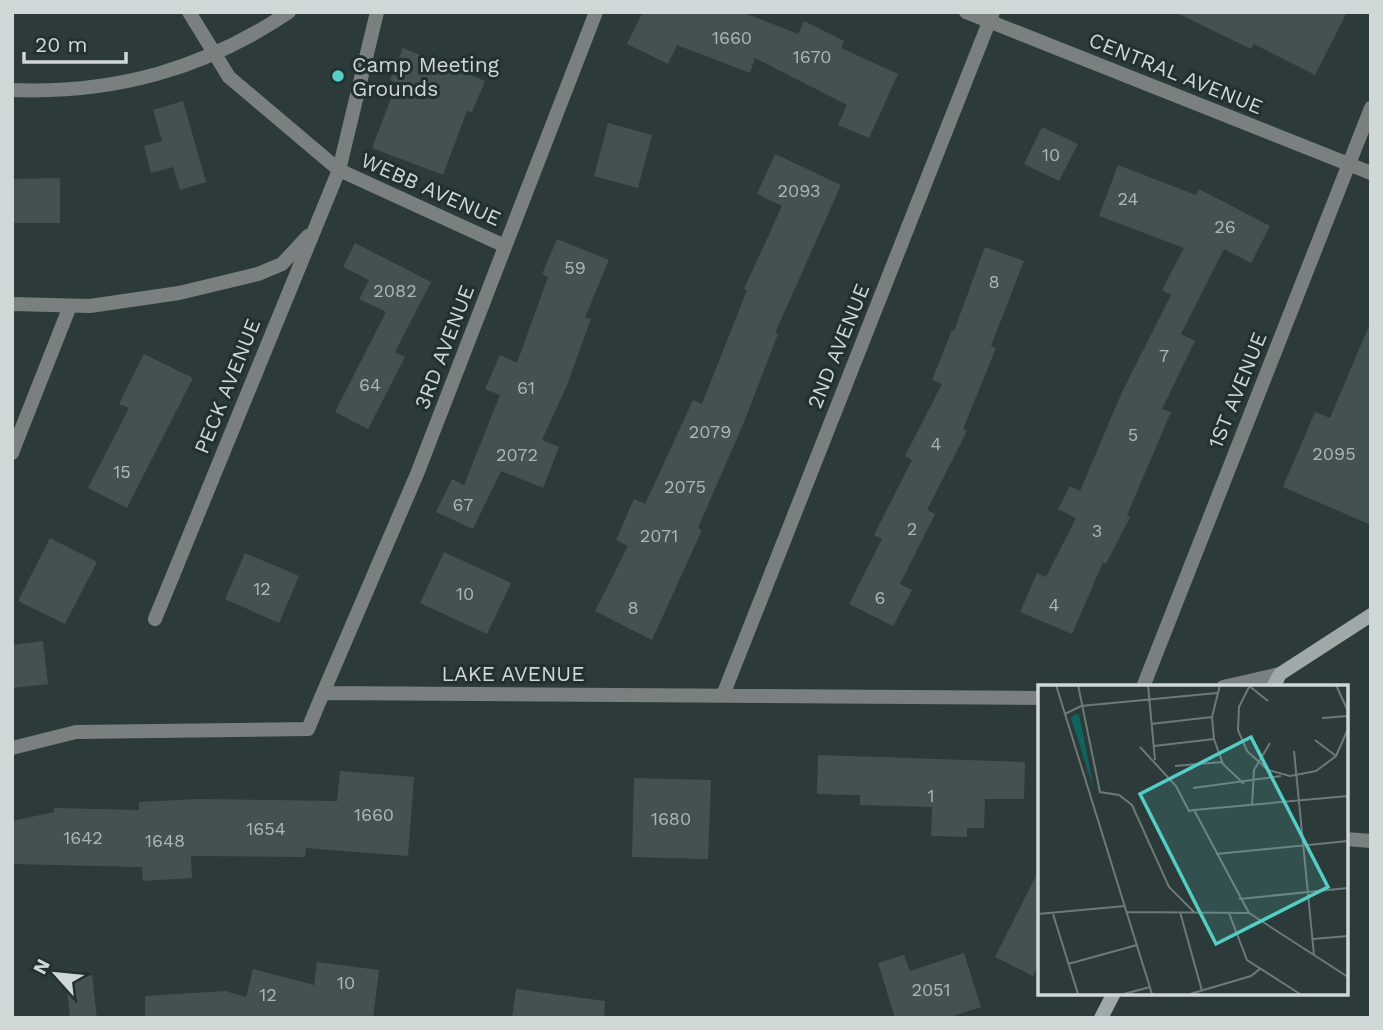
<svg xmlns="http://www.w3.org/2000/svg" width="1383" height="1030" font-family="'Work Sans',sans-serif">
<rect width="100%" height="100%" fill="#2c3a39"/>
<path fill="#435250" d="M643,12h99l56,22 6,-13 40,20 -3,7 57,26 -29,64 -31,-13 9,-20 -92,-47 -5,15 -73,-28 -9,19 -41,-20z
M1175,12h172l-32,63 -61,-31 -3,5z
M403,48l82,33 -13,31 -5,-1 -24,64 -71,-27 25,-65 -7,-3z
M183,101l23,81 -26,8 -7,-23 -22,6 -7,-27 18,-5 -9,-31z
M608,123l44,12 -14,53 -44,-12z
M1042,127l36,17 -19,37 -35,-17z
M775,154l66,31 -66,148 3,1 -34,88 -46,106 4,2 -50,110 -57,-29 33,-65 -12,-6 18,-41 11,5 48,-104 9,4 45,-114 -3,-1 38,-83 -25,-12z
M1118,165l78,30 3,-6 71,37 -19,37 -27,-14 -43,85 14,7 -33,68 9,3 -44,103 3,2 -24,47 -3,-2 -31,72 -52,-22 17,-39 9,4 30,-59 -18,-9 12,-23 10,5 42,-99 49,-97 -9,-5 22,-42 -85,-32z
M60,178v45h-48v-44z
M557,239l52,21 -24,57 6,2 -24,66 -25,55 17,7 -16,41 -42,-17 -28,58 -37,-17 16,-33 12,6 36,-90 -15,-6 15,-34 17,8 31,-86 -6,-3z
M355,243l76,39 -36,70 10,5 -37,72 -33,-17 51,-100 -27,-13 10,-19 -26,-13z
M985,247l39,14 -33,85 5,2 -33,81 4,2 -40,79 8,4 -35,70 12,6 -19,36 -44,-22 33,-65 -8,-4 38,-75 -7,-4 37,-72 -10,-4 20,-50 2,1z
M1371,321v204l-88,-38 32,-75 15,6z
M144,354l49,24 -66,130 -39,-20 41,-80 -10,-4z
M50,538l47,24 -32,62 -47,-23z
M444,552l67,31 -24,51 -67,-31z
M245,553l54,23 -20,47 -54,-24z
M43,641l5,43 -36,4v-43z
M818,755l207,7 -1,37h-39l-1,29h-17v9l-36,-1 1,-29 -72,-2v-10l-43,-1z
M340,771l74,6 -6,79 -102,-8 -1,9 -114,-1 1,22 -49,3 -1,-14 -130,-3v-43l42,-9v-4l85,2v-8l60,-3 138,2z
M634,778l77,2 -3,79 -76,-2z
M1040,868v94l-7,14 -38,-19z
M964,953l17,54 -34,11h-52l-17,-55 26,-8 6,16z
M317,962l62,8 -6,48h-228v-22l80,-5 21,6 7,-28 61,16z
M92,975l5,43h-27l-4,-40z
M516,989l89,12 -1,17h-92z"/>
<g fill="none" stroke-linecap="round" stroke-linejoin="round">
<path stroke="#79807f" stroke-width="14" d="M189,12l40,65 110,93 166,76
M966,12l405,161
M12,90c103,4 192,-21 277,-78
M12,304l78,2 89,-13 79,-19 24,-10 26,-28
M12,453l58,-147
M155,619l184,-449 38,-158
M1143,687l228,-579
M1223,687l57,-13
M323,693l94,-219 179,-462
M723,695l270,-683
M12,748l64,-16 232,-3 15,-36 717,5
M1346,839l25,2"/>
<path stroke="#9ea9a8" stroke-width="14" d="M1273,687l7,-13 91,-59
M1101,1018l13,-25"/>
</g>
<circle fill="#54cdc7" stroke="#22302f" stroke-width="2.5" cx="338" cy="76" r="7"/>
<g text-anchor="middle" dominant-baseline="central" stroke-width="6" stroke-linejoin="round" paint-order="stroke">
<g font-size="18" fill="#acb6b5">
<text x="732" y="37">1660</text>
<text x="812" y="56">1670</text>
<text x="1051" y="154">10</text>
<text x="799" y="190">2093</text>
<text x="1128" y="198">24</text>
<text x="1225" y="226">26</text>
<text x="575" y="267">59</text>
<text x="994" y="281">8</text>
<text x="395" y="290">2082</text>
<text x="1164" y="355">7</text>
<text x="370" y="384">64</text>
<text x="526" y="387">61</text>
<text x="710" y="431">2079</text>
<text x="1133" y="434">5</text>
<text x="936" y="443">4</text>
<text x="1334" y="453">2095</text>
<text x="517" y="454">2072</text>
<text x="122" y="471">15</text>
<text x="685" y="486">2075</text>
<text x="463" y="504">67</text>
<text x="912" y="528">2</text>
<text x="1097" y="530">3</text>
<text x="659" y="535">2071</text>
<text x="262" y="588">12</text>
<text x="465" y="593">10</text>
<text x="880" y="597">6</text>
<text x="1054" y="604">4</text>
<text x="633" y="607">8</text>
<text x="931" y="795">1</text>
<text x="374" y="814">1660</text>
<text x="671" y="818">1680</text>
<text x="266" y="828">1654</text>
<text x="83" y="837">1642</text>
<text x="165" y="840">1648</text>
<text x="346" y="982">10</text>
<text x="931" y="989">2051</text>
<text x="268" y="994">12</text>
</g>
<g font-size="21" fill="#cfd8d7" stroke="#22302f" text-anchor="start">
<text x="352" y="64">Camp Meeting<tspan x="352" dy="24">Grounds</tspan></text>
</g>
<g font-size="21" fill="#cfd8d7" stroke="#22302f">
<text transform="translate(1176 73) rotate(22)">CENTRAL AVENUE</text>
<text transform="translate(431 189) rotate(24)">WEBB AVENUE</text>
<text transform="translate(838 346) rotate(-68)">2ND AVENUE</text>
<text transform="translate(444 347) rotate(-69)">3RD AVENUE</text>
<text transform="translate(227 386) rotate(-68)">PECK AVENUE</text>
<text transform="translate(1237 390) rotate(-68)">1ST AVENUE</text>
<text x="513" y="673">LAKE AVENUE</text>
</g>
</g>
<g transform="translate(1038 685)">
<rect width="310" height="310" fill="#2c3a39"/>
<path d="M37,29h4l15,76 -23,-72z" fill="#106460"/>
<path fill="none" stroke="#6d7978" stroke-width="2" d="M18,0l96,309M40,0l22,107 19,3 13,10 37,82 26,26M110,0l7,75M182,0l-8,32 2,22 9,25 21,20M210,0l20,16M212,0l-11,22 -1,23 9,21 21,19 22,6 26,-5 20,-15 12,-27M298,0l12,26M27,29l16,-8 136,-13M284,33l26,-2M113,39l61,-7M277,55l21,16M116,61l60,-7M102,62l36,39 13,25 5,-1 55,103M256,66l20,204M137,81l47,-4M155,103l88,-12M214,120l2,-35 16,-27M156,125l154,-14M178,169l132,-13M201,214l109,-11M89,227l122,1 99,64M142,227l22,79M191,228l18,47 53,34M0,229l87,-8M15,229l25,80M275,254l35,-3M30,279l69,-19M86,309l26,-7M152,309l61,-18 10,-8"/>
<path fill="#54cdc7" fill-opacity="0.15" stroke="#54cdc7" stroke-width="3.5" d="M213,52l77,150 -112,57 -76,-150z"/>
<rect width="310" height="310" fill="none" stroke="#cfd8d7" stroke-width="3.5"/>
</g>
<rect width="1383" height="1030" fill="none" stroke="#cfd8d7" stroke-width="28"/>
<g transform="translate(56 974) rotate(297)" stroke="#22302f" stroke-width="5" paint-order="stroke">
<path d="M0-5L12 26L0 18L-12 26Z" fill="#cfd8d7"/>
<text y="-10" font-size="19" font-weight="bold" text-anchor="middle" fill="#cfd8d7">N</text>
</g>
<path d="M24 52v10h102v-10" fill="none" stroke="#cfd8d7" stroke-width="3.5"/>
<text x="35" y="52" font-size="21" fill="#cfd8d7" stroke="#22302f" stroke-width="5" paint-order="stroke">20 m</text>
</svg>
